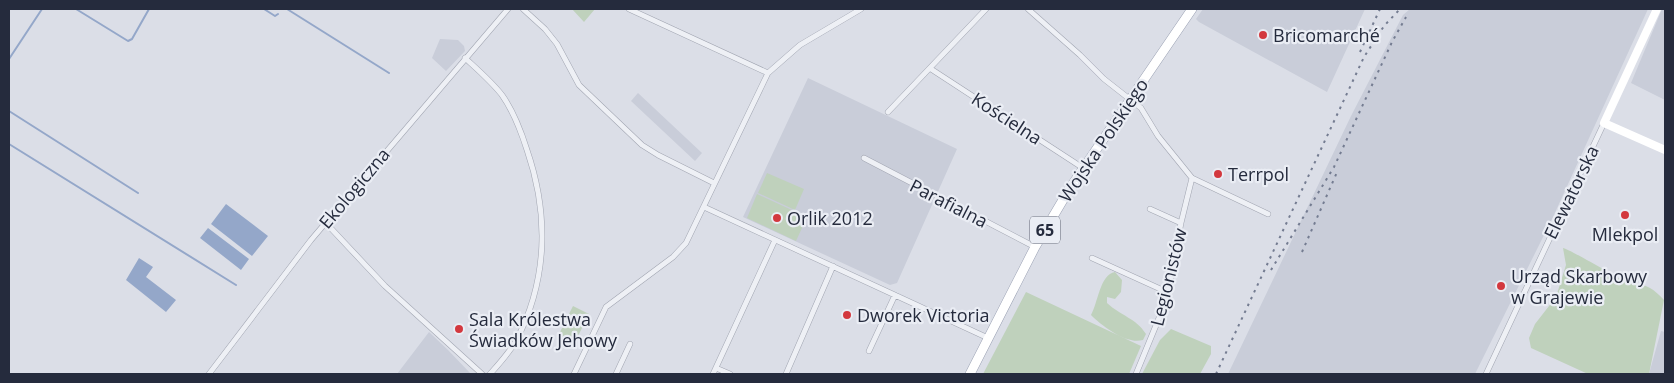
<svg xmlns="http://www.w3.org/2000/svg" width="1674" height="383" font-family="'Open Sans',sans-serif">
<rect width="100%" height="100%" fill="#dbdee7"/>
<path fill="#c9cdd9" d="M1203,9h162l-38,83 -128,-70 -3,-3z
M1410,9h238l-95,208 -78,157h-247l123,-258 52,-101z
M1662,9h3v91l-34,-17z
M440,39l18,1 6,6 1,5 -19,20 -14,-13z
M808,78l149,71 -60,134 -7,2 -147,-68z
M638,93l64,60 -7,8 -64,-60z
M1661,331l4,1v42h-16z
M429,332l19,18 23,24h-74z"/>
<path fill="#bfd1bc" d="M572,9h23l-11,13z
M767,173l37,16 -9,21 -37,-17z
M757,194l50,23 -11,24 -49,-23z
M1563,248c6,1 58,31 64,36 16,-2 26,4 37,16l-15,74h-61l-57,-26 -2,-10 6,-14 21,-27 10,-32z
M1115,272l7,8 -1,12 -6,7 -8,-2v6c14,13 29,15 39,31l-3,6c-16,5 -41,-14 -52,-25 7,-12 9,-41 24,-43z
M1026,292l115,54 -12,28h-146z
M573,306l16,8 -15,30 -16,-8z
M1171,329l40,17v8l-11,20h-58l18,-34z"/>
<path fill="#94a7c9" d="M226,204l42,32 -16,20 -41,-32z
M208,228l41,31 -8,11 -41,-32z
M139,258l14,9 -7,10 30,23 -10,12 -40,-32z"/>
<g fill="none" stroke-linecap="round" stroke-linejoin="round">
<path stroke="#94a7c9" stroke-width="2" d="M76,9l52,32 4,-2 17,-30
M264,9l11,7 3,-2
M287,9l102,64
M9,59l33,-50
M9,111l129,82
M9,144l227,141"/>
<g stroke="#a1a5b1" stroke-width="6">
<path id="street" d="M523,9l22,20 12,15 22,41 63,60 16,10 56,28
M629,9l139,64
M1028,9l52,46 24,24 37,29 17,28 34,42 76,36
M465,58c13,12 26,23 37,37 12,17 19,36 25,55 22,64 21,130 -11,191 -7,12 -17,23 -26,33
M931,69l152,99
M888,112l98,-103
M864,158l171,89
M704,207l284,131
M1150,209l31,14
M325,222l60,64 97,88
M1092,258l75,34
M869,351l26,-56
M716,368l14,6
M209,374l102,-134 197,-231
M574,374l32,-67 67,-50 13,-14 82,-170 32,-28 61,-36
M616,374l14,-30
M713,374l62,-134
M786,374l47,-108
M1136,374l30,-73 15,-78 11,-45
M1486,374l118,-251"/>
</g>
<g stroke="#9aa1b3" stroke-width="10">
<path id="primary" d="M970,374l65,-127 35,-59 122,-179"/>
</g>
<use href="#street" stroke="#eef0f5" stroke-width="5"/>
<path stroke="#fff" stroke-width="8" d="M1657,9l-53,114 61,27"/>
<use href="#primary" stroke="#fff" stroke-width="9"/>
<path stroke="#747c91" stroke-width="2" stroke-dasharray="2.5 5" stroke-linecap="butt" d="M1360,52l20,-43
M1302,252l36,-82
M1271,270l63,-103 58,-125 14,-25
M1216,374l148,-317 20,-31 16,-17"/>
</g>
<g fill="#d3383e" stroke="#eaedf4" stroke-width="2">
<circle cx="1263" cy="35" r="5"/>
<circle cx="1218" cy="174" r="5"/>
<circle cx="1625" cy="215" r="5"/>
<circle cx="777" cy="218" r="5"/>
<circle cx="1501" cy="286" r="5"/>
<circle cx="847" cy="315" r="5"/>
<circle cx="459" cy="329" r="5"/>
</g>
<g text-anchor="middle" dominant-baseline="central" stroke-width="4.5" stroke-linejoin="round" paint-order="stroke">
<rect fill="#eaedf4" stroke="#606574" stroke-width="1" x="1030" y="216.5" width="30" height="27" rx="4"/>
<g font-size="16" font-weight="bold" fill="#252b3d">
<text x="1045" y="230">65</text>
</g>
<g font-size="18" fill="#252b3d" stroke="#eaedf4" text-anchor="start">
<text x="1273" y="35">Bricomarché</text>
<text x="1228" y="174">Terrpol</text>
<text x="787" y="218">Orlik 2012</text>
<text x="1625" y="234" text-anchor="middle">Mlekpol</text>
<text x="1511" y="276">Urząd Skarbowy<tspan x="1511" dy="21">w Grajewie</tspan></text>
<text x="857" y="315">Dworek Victoria</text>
<text x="469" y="319">Sala Królestwa<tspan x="469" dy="21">Świadków Jehowy</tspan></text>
</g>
<g font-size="18" fill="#252b3d" stroke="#eaedf4">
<text transform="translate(1007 118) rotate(33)">Kościelna</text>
<text transform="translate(1103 140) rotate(-56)">Wojska Polskiego</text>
<text transform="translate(354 188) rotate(-50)">Ekologiczna</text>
<text transform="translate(1571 192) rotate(-64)">Elewatorska</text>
<text transform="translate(949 203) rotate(27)">Parafialna</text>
<text transform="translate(1168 277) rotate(-76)">Legionistów</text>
</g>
</g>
<rect width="1674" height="383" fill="none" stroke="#252b3d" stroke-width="20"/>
</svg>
